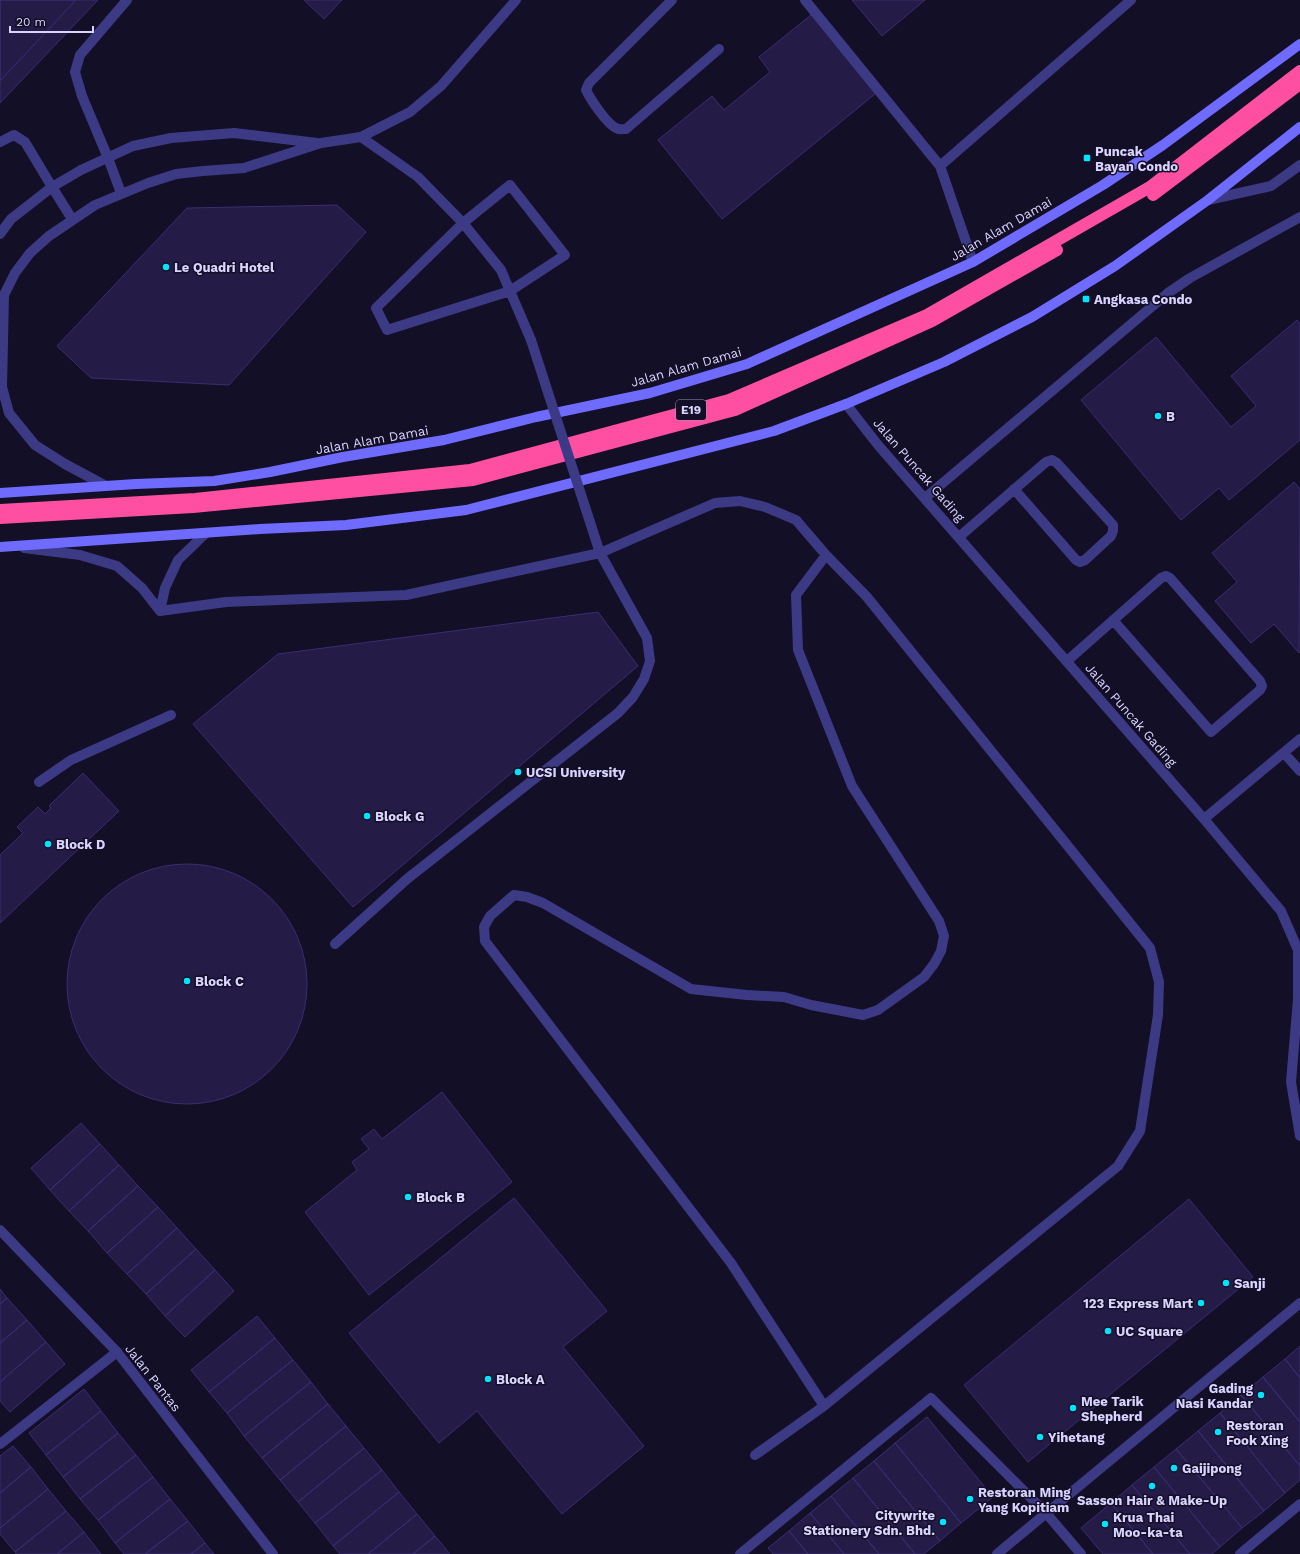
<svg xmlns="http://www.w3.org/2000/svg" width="1300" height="1554" font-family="'Work Sans',sans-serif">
<rect width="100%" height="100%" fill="#130f26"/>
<path fill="#241b47" stroke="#3b2d73" d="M0,0h76l-76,81z
M0,0h98l-98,103z
M304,0h38l-18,19z
M852,0h73l-43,36z
M816,11l64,79 -158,129 -64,-79 54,-44 12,14 46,-38 -11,-15z
M337,205l29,27 -137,153 -138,-7 -34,-32 130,-138z
M1297,320l3,4v116l-71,60 -10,-12 -38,32 -100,-120 75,-63 75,90 25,-21 -25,-30z
M1294,482l6,7 -1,164 -25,-29 -23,19 -36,-42 22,-19 -25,-29z
M598,612l40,54 -285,241 -160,-183 85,-70z
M83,773l36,38 -119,112v-68l23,-22 -6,-6 21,-20 7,7 6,-6 -2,-2z
M67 984a120 120 0 1 1 240 0a120 120 0 1 1-240 0Z
M442,1092l70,90 -143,113 -64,-83 52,-42 -5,-8 17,-13 -8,-10 13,-10 8,10z
M81,1123l19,21 -50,46 -19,-22z
M100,1144l19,21 -50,46 -19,-21z
M119,1165l19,21 -50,45 -19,-20z
M138,1186l20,21 -51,46 -19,-22z
M514,1198l93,113 -44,36 81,99 -82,68 -85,-103 -38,32 -90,-110z
M1189,1199l64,78 -225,185 -64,-77z
M158,1207l19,21 -50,46 -20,-21z
M177,1228l19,21 -50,45 -19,-20z
M196,1249l19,21 -50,46 -19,-22z
M215,1270l19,21 -49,46 -20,-21z
M0,1289l7,9 -7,6z
M7,1298l20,22 -27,23v-39z
M257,1316l18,22 -66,54 -18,-22z
M27,1320l19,22 -46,40v-39z
M275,1338l18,22 -66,53 -18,-21z
M46,1342l19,22 -55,48 -10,-11v-19z
M1300,1346v32l-15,-19z
M1285,1359l15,19v44l-37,-45z
M293,1360l18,22 -67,54 -17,-23z
M1263,1377l37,45v44l-59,-71z
M311,1382l17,22 -66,54 -18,-22z
M84,1389l17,22 -55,44 -17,-22z
M1241,1395l59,71v14l-15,13 -65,-80z
M328,1404l18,22 -66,54 -18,-22z
M101,1411l17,22 -55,44 -17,-22z
M1220,1413l65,80 -21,18 -66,-80z
M927,1417l66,80 -32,26 -66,-80z
M346,1426l18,22 -66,54 -18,-22z
M1198,1431l66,80 -22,17 -66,-79z
M118,1433l18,22 -56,44 -17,-22z
M895,1443l66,80 -21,18 -66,-80z
M13,1446l18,21 -31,26v-37z
M364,1448l18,22 -67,53 -17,-21z
M1176,1449l66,79 -22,19 -66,-80z
M136,1455l17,22 -55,43 -18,-21z
M874,1461l66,80 -16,13h-9l-62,-76z
M31,1467l17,22 -48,39v-35z
M1154,1467l66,80 -8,7h-22l-58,-69z
M382,1470l17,22 -66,54 -18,-23z
M153,1477l17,22 -55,44 -17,-23z
M853,1478l62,76h-36l-48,-58z
M1132,1485l58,69h-37l-42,-51z
M48,1489l18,22 -51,41 -15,-18v-6z
M399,1492l18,22 -49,40h-28l-7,-8z
M831,1496l48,58h-35l-34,-41z
M170,1499l18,22 -43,33h-21l-9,-11z
M1111,1503l42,51h-50l-22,-26z
M66,1511l18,21 -27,22h-41l-1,-2z
M810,1513l34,41h-36l-19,-23z
M417,1514l18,22 -22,18h-45z
M188,1521l17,22 -14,11h-46z
M789,1531l19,23h-35l-5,-6z
M84,1532l17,22h-44z
M435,1536l15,18h-37z
M205,1543l9,11h-23z"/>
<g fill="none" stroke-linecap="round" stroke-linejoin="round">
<path stroke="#3d3a85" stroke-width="10" d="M672,0l-83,83 -3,7c5,10 20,33 30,38 3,2 6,1 10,1l93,-80
M805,0l135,166 33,96
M361,137l57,40 45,46 38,47 30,70
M0,142l14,-7 11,7 27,45
M108,158l-26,-62 -7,-24 5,-17 47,-55
M940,166l191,-166
M510,185l55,70 -55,36 -123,39 -11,-22 87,-85z
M1208,200l63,-14 29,-21
M846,404l32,41 326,374 77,92 17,39v49
M925,498l243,-205 22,-15 110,-61
M959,537l87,-75 6,-2 5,3 56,62v6l-2,5 -26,24 -5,2 -4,-2 -62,-71
M24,548l56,7 37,11 25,22 18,23
M160,611l66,-9 180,-7 194,-42 115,-50 25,-2 25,6 31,13 30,35 41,42 283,351 9,34 -1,33 -18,116 -22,35 -294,240 -69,49
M160,611l5,-23 13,-28 28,-27
M1067,661l94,-83 5,-2 4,2 90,103 2,5 -2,4 -49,42 -98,-112
M1284,753l16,18
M39,782l32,-22 100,-45
M1204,819l96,-80
M335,944l72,-65 211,-166 15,-16 11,-18 6,-18 -3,-23 -47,-85
M824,1406l-93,-143 -246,-322 -1,-14 6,-11 24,-21 13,2 16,6 148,86 56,6 37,2 27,8 52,10 15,-5 46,-33 10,-13 7,-13 3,-15 -5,-15 -87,-135 -54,-136 -2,-55 30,-40
M0,1444l117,-92
M740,1554l191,-156 115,115 35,41
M1240,1554l60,-50"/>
<path stroke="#3d3a85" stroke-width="10" d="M108,158l13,35
M52,187l20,32
M0,234l11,-15 41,-32 29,-17 52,-24 38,-8 63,-5 83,10
M106,486l-41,-22 -30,-19 -26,-32 -7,-26 2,-92 11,-22 15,-20 19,-17 46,-31 53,-22 28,-9 27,-3 41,-3 77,-25 40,-6 49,-25 31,-26 75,-86
M1298,999l-7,83 9,54
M0,1230l117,122 156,202
M997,1554l303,-251"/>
<path stroke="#6f6bff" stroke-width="10" d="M0,493l136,-9 78,-3 56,-9 73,-15 101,-17 92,-23 114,-24 97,-29 226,-102 130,-77 60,-40 137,-101
M0,547l260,-18 86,-4 120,-15 308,-79 72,-27 98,-42 88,-45 83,-51 93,-66 92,-73"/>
<path stroke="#ff4fa3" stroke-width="12" d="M1153,195l147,-111
M0,510l195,-11 275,-29 259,-70 198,-85 223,-128 150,-116
M0,518l193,-11 280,-27 262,-70 197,-89 125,-71"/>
<path stroke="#3d3a85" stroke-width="10" d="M531,340l69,213"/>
</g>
<g fill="#00e5ff" stroke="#130f26" stroke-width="1.5">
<rect x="1083" y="154" width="8" height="8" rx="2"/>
<circle cx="166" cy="267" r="4"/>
<rect x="1082" y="295" width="8" height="8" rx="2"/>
<circle cx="1158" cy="416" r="4"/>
<circle cx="518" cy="772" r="4"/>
<circle cx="367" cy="816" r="4"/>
<circle cx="48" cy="844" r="4"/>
<circle cx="187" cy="981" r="4"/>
<circle cx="408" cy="1197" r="4"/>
<circle cx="1226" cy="1283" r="4"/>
<circle cx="1201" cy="1303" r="4"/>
<circle cx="1108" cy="1331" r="4"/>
<circle cx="488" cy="1379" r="4"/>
<circle cx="1261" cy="1395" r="4"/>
<circle cx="1073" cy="1408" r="4"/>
<circle cx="1218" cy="1432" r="4"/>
<circle cx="1040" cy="1437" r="4"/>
<circle cx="1174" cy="1468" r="4"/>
<circle cx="1152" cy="1486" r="4"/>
<circle cx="970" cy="1499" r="4"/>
<circle cx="943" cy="1522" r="4"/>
<circle cx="1105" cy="1524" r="4"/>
</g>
<g text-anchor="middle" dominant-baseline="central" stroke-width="3" stroke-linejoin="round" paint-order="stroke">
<rect fill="#130f26" stroke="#9e99be" stroke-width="1" x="676" y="400" width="30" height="20" rx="3"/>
<g font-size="12" font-weight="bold" fill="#d9d4ff">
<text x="691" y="410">E19</text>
</g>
<g font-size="13" font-weight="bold" fill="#d9d4ff" stroke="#130f26" text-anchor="start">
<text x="1095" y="151">Puncak<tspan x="1095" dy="15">Bayan Condo</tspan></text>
<text x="174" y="267">Le Quadri Hotel</text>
<text x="1094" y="299">Angkasa Condo</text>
<text x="1166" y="416">B</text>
<text x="526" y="772">UCSI University</text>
<text x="375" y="816">Block G</text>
<text x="56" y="844">Block D</text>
<text x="195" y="981">Block C</text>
<text x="416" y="1197">Block B</text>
<text x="1234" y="1283">Sanji</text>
<text x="1193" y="1303" text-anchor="end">123 Express Mart</text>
<text x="1116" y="1331">UC Square</text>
<text x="496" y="1379">Block A</text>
<text x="1253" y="1388" text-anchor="end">Gading<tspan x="1253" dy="15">Nasi Kandar</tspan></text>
<text x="1081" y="1401">Mee Tarik<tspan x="1081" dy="15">Shepherd</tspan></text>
<text x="1226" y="1425">Restoran<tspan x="1226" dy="15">Fook Xing</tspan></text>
<text x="1048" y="1437">Yihetang</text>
<text x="1182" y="1468">Gaijipong</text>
<text x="978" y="1492">Restoran Ming<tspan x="978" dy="15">Yang Kopitiam</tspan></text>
<text x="1152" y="1500" text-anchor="middle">Sasson Hair &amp; Make-Up</text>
<text x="935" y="1515" text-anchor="end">Citywrite<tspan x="935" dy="15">Stationery Sdn. Bhd.</tspan></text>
<text x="1113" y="1517">Krua Thai<tspan x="1113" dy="15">Moo-ka-ta</tspan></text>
</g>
<g font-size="13" fill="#d9d4ff" stroke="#130f26">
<text transform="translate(1001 229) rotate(-30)">Jalan Alam Damai</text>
<text transform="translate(686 367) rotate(-16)">Jalan Alam Damai</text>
<text transform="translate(372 440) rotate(-10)">Jalan Alam Damai</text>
<text transform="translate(919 470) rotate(49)">Jalan Puncak Gading</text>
<text transform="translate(1131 715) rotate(49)">Jalan Puncak Gading</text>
<text transform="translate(153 1378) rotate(52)">Jalan Pantas</text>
</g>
</g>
<path d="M10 26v6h83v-6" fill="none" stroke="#d9d4ff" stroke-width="2"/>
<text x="16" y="26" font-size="12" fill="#d9d4ff" stroke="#130f26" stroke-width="3" paint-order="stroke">20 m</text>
</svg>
